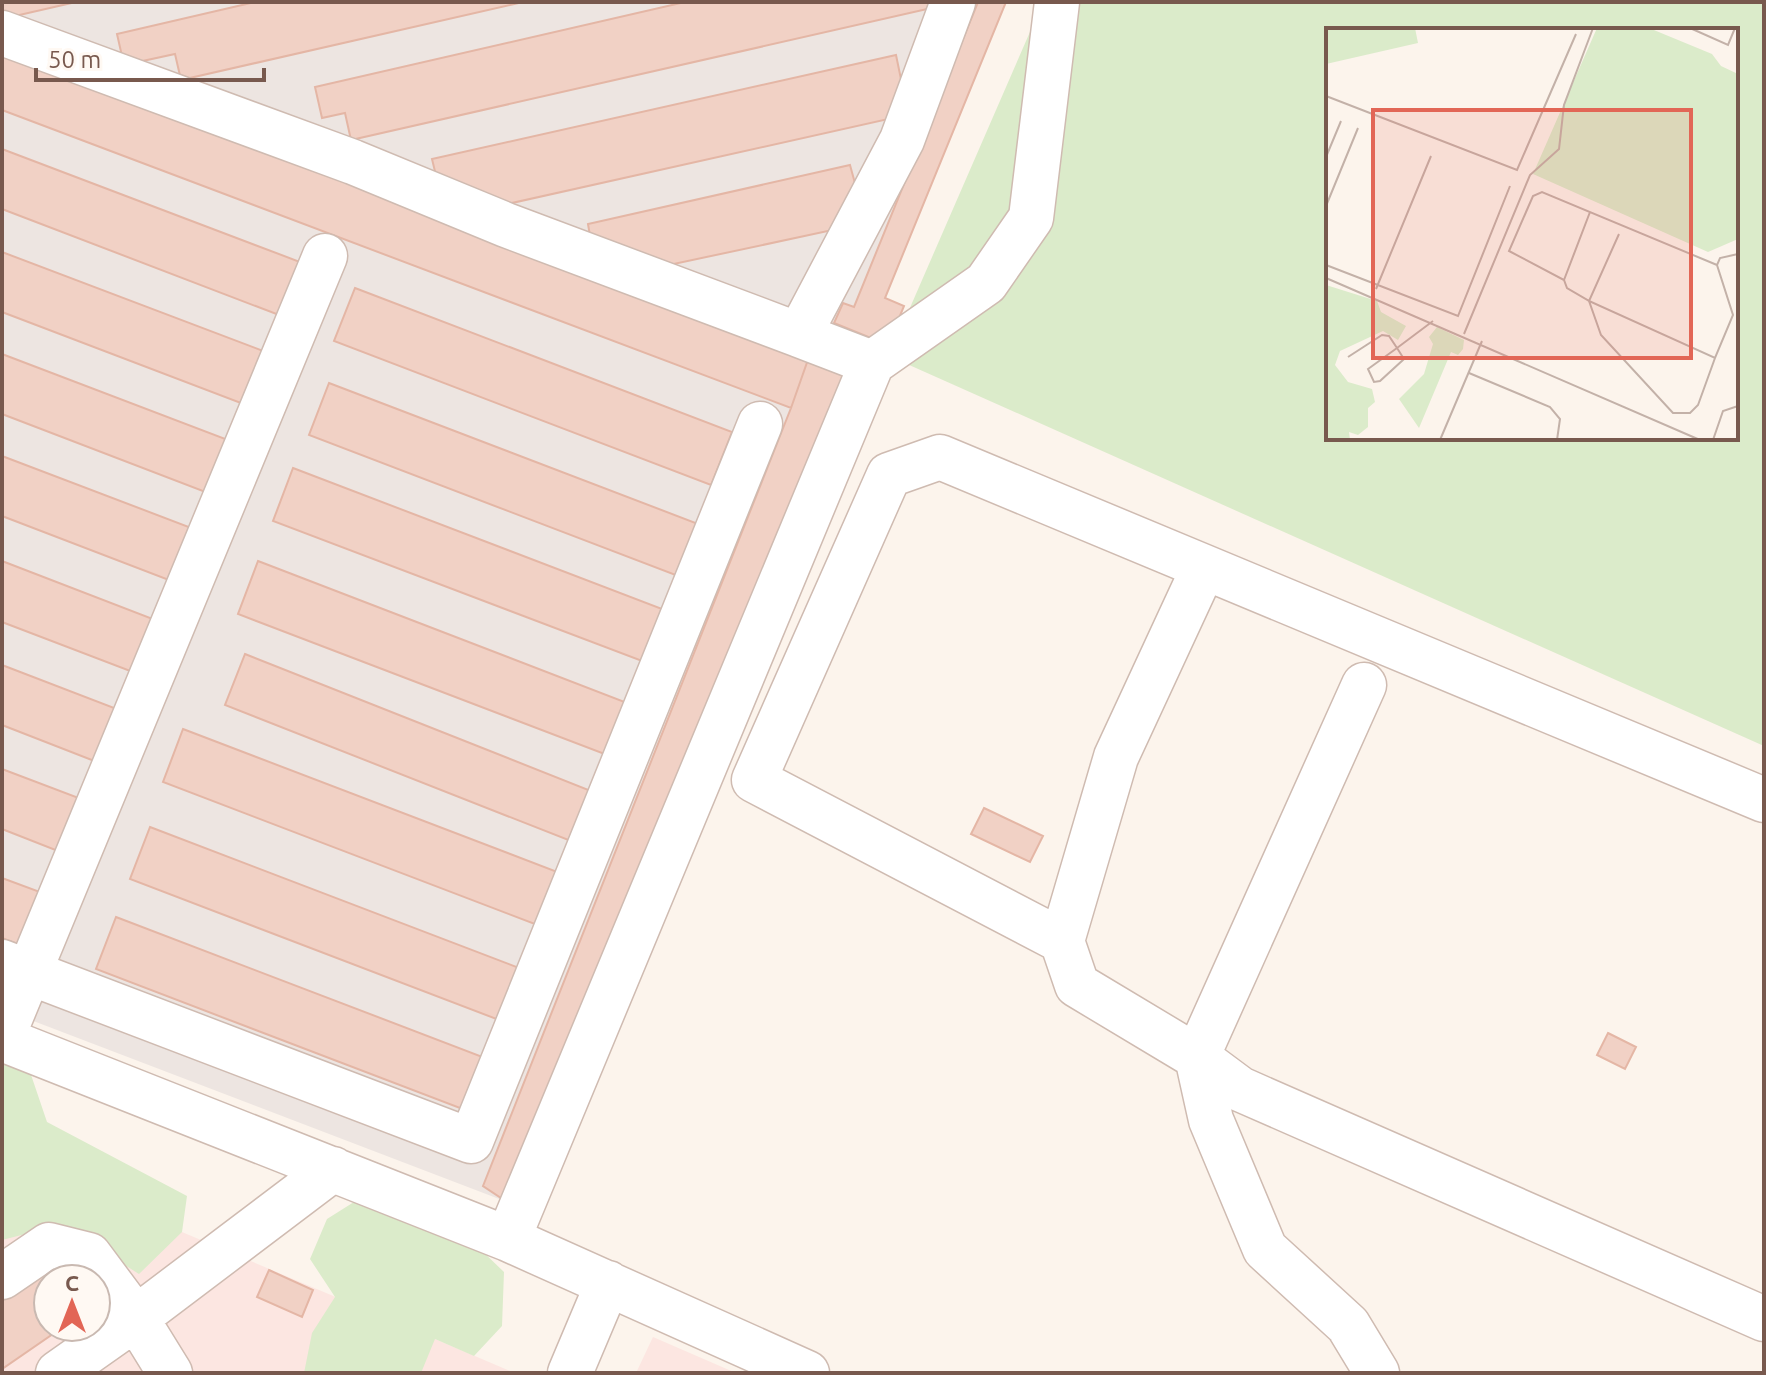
<svg xmlns="http://www.w3.org/2000/svg" width="1766" height="1375" font-family="Ubuntu,sans-serif">
<rect width="100%" height="100%" fill="#fcf4ec"/>
<path fill="#fce6e1" fill-rule="evenodd" d="M2,1156l433,183 80,34h-513zM48,1279h48v48h-48z
M653,1337l83,36h-100z"/>
<path fill="#ede5e1" d="M2,2h1004l-150,367 -349,833 -505,-193z"/>
<path fill="#dbebca" fill-rule="evenodd" d="M1043,2h721v744l-875,-390zM1328,30h408v408h-408z
M2,1052l24,8 21,62 140,74 -5,36 -43,42 -78,-49 -59,15z
M354,1202l124,45 26,25 -2,54 -28,30 -39,-17 -14,34h-117l8,-40 23,-36 -25,-38 17,-40z"/>
<path fill="#f1d1c5" stroke="#e4b6a5" stroke-width="2" d="M2,2h74l-74,17z
M255,2h268l-342,78 -6,-26 -51,11 -7,-31z
M685,2h250l1,5 -585,133 -6,-27 -23,5 -7,-31z
M978,2h28l-121,296 19,8 -16,39 -54,-22 9,-20 11,4z
M2,46l809,305 -20,57 -789,-298z
M896,55l6,29 -9,34 -390,87 -64,-17 -7,-29z
M2,149l298,113 -21,53 -277,-106z
M850,165l6,22 -14,41 -187,40 -64,-26 -3,-18z
M2,252l264,100 -20,53 -244,-93z
M355,288l377,144 -21,53 -377,-144z
M811,351l45,18 -349,833 -24,-16 308,-778z
M2,354l226,86 -20,53 -206,-79z
M329,383l377,144 -20,52 -377,-144z
M2,456l192,73 -20,53 -172,-66z
M293,468l377,144 -20,52 -377,-143z
M2,561l156,60 -20,53 -136,-52z
M258,561l377,145 -20,52 -377,-144z
M245,654l351,139 -20,50 -351,-138z
M2,665l120,46 -20,53 -100,-39z
M183,729l377,144 -20,53 -377,-144z
M2,769l82,31 -21,53 -61,-24z
M984,808l59,28 -13,26 -59,-28z
M150,827l377,144 -20,52 -377,-144z
M2,878l38,14 -20,53 -18,-7z
M116,917l377,144 -20,52 -377,-144z
M1608,1033l28,14 -11,22 -28,-14z
M50,1266l9,13h-11v48h15l-61,42v-71z
M269,1270l44,20 -11,27 -45,-20z"/>
<g fill="none" stroke-linecap="round" stroke-linejoin="round">
<g stroke="#cfbbb1" stroke-width="47">
<path id="minor" d="M2,33l351,129 153,63 293,110 103,-195 51,-138
M799,335l73,28
M1364,685l-167,372 43,32 524,230
M1062,941l54,-184 88,-190
M2,962l469,179 289,-717
M2,1038l323,-782
M2,1039l506,200 299,134
M508,1239l364,-876 114,-80 45,-65 26,-216
M2,1277l47,-32 40,10 47,63 34,55
M58,1373l78,-55 197,-149
M570,1373l38,-90
M1377,1373l-29,-48 -83,-76 -54,-129 -14,-63 -120,-72 -15,-44 -308,-161 135,-305 51,-18 824,343"/>
</g>
<use href="#minor" stroke="#fff" stroke-width="44"/>
</g>
<g transform="translate(1326 28)">
<rect width="412" height="412" fill="#fcf4ec"/>
<path d="M0,0h89l3,15 -92,21zM271,0h52l63,26 9,12 17,8v165l-30,13 -175,-78zM0,257l51,16 4,11 25,14 -8,14 -15,-9 -43,20 -5,14 13,17 24,7 3,13 -7,6v19l-10,8 -9,-3 1,8h-24zM111,299l27,13 -1,9 -5,6 -7,-3 -32,76 -20,-29 25,-25 9,-30 -4,-7z" fill="#dbebca"/>
<path fill="none" stroke="#c3b1a8" stroke-width="2" d="M364,0l38,17 7,-17M0,68l191,74 59,-136M0,129l15,-36M0,178l32,-78M293,206l-30,67 126,57 18,-43 -16,-50 3,-7 18,-4M0,237l132,51 52,-130M0,250l374,162M238,252l26,-68M50,261l55,-133M138,306l66,-159 29,-26 5,-44 29,-77M22,329l34,-22 7,1 8,12 7,11 -24,22 -6,1 -6,-13 29,-21 36,-27M389,330l-17,47 -8,8h-17l-72,-78 -12,-34 -22,-13 -3,-8 -55,-29 24,-55 9,-4 175,73M143,345l81,34 10,12 -3,21M114,412l42,-99M387,412l10,-29 15,-5"/>
<path fill="#e26656" fill-opacity="0.15" stroke="#e26656" stroke-width="4" d="M47,82h318v248h-318z"/>
<rect width="412" height="412" fill="none" stroke="#78594e" stroke-width="4"/>
</g>
<rect width="1766" height="1375" fill="none" stroke="#78594e" stroke-width="8"/>
<g transform="translate(72 1303)"><circle r="38" fill="#fff9f3" stroke="#c9b9b1" stroke-width="2"/>
<path d="M0-6L14 30L0 20L-14 30Z" fill="#e26656"/>
<text y="-12" font-size="22" font-weight="bold" text-anchor="middle" fill="#78594e">С</text>
</g>
<path d="M36 68v12h228v-12" fill="none" stroke="#78594e" stroke-width="4"/>
<text x="48" y="68" font-size="24" fill="#78594e" stroke="#fff9f3" stroke-width="6" paint-order="stroke">50 m</text>
</svg>
